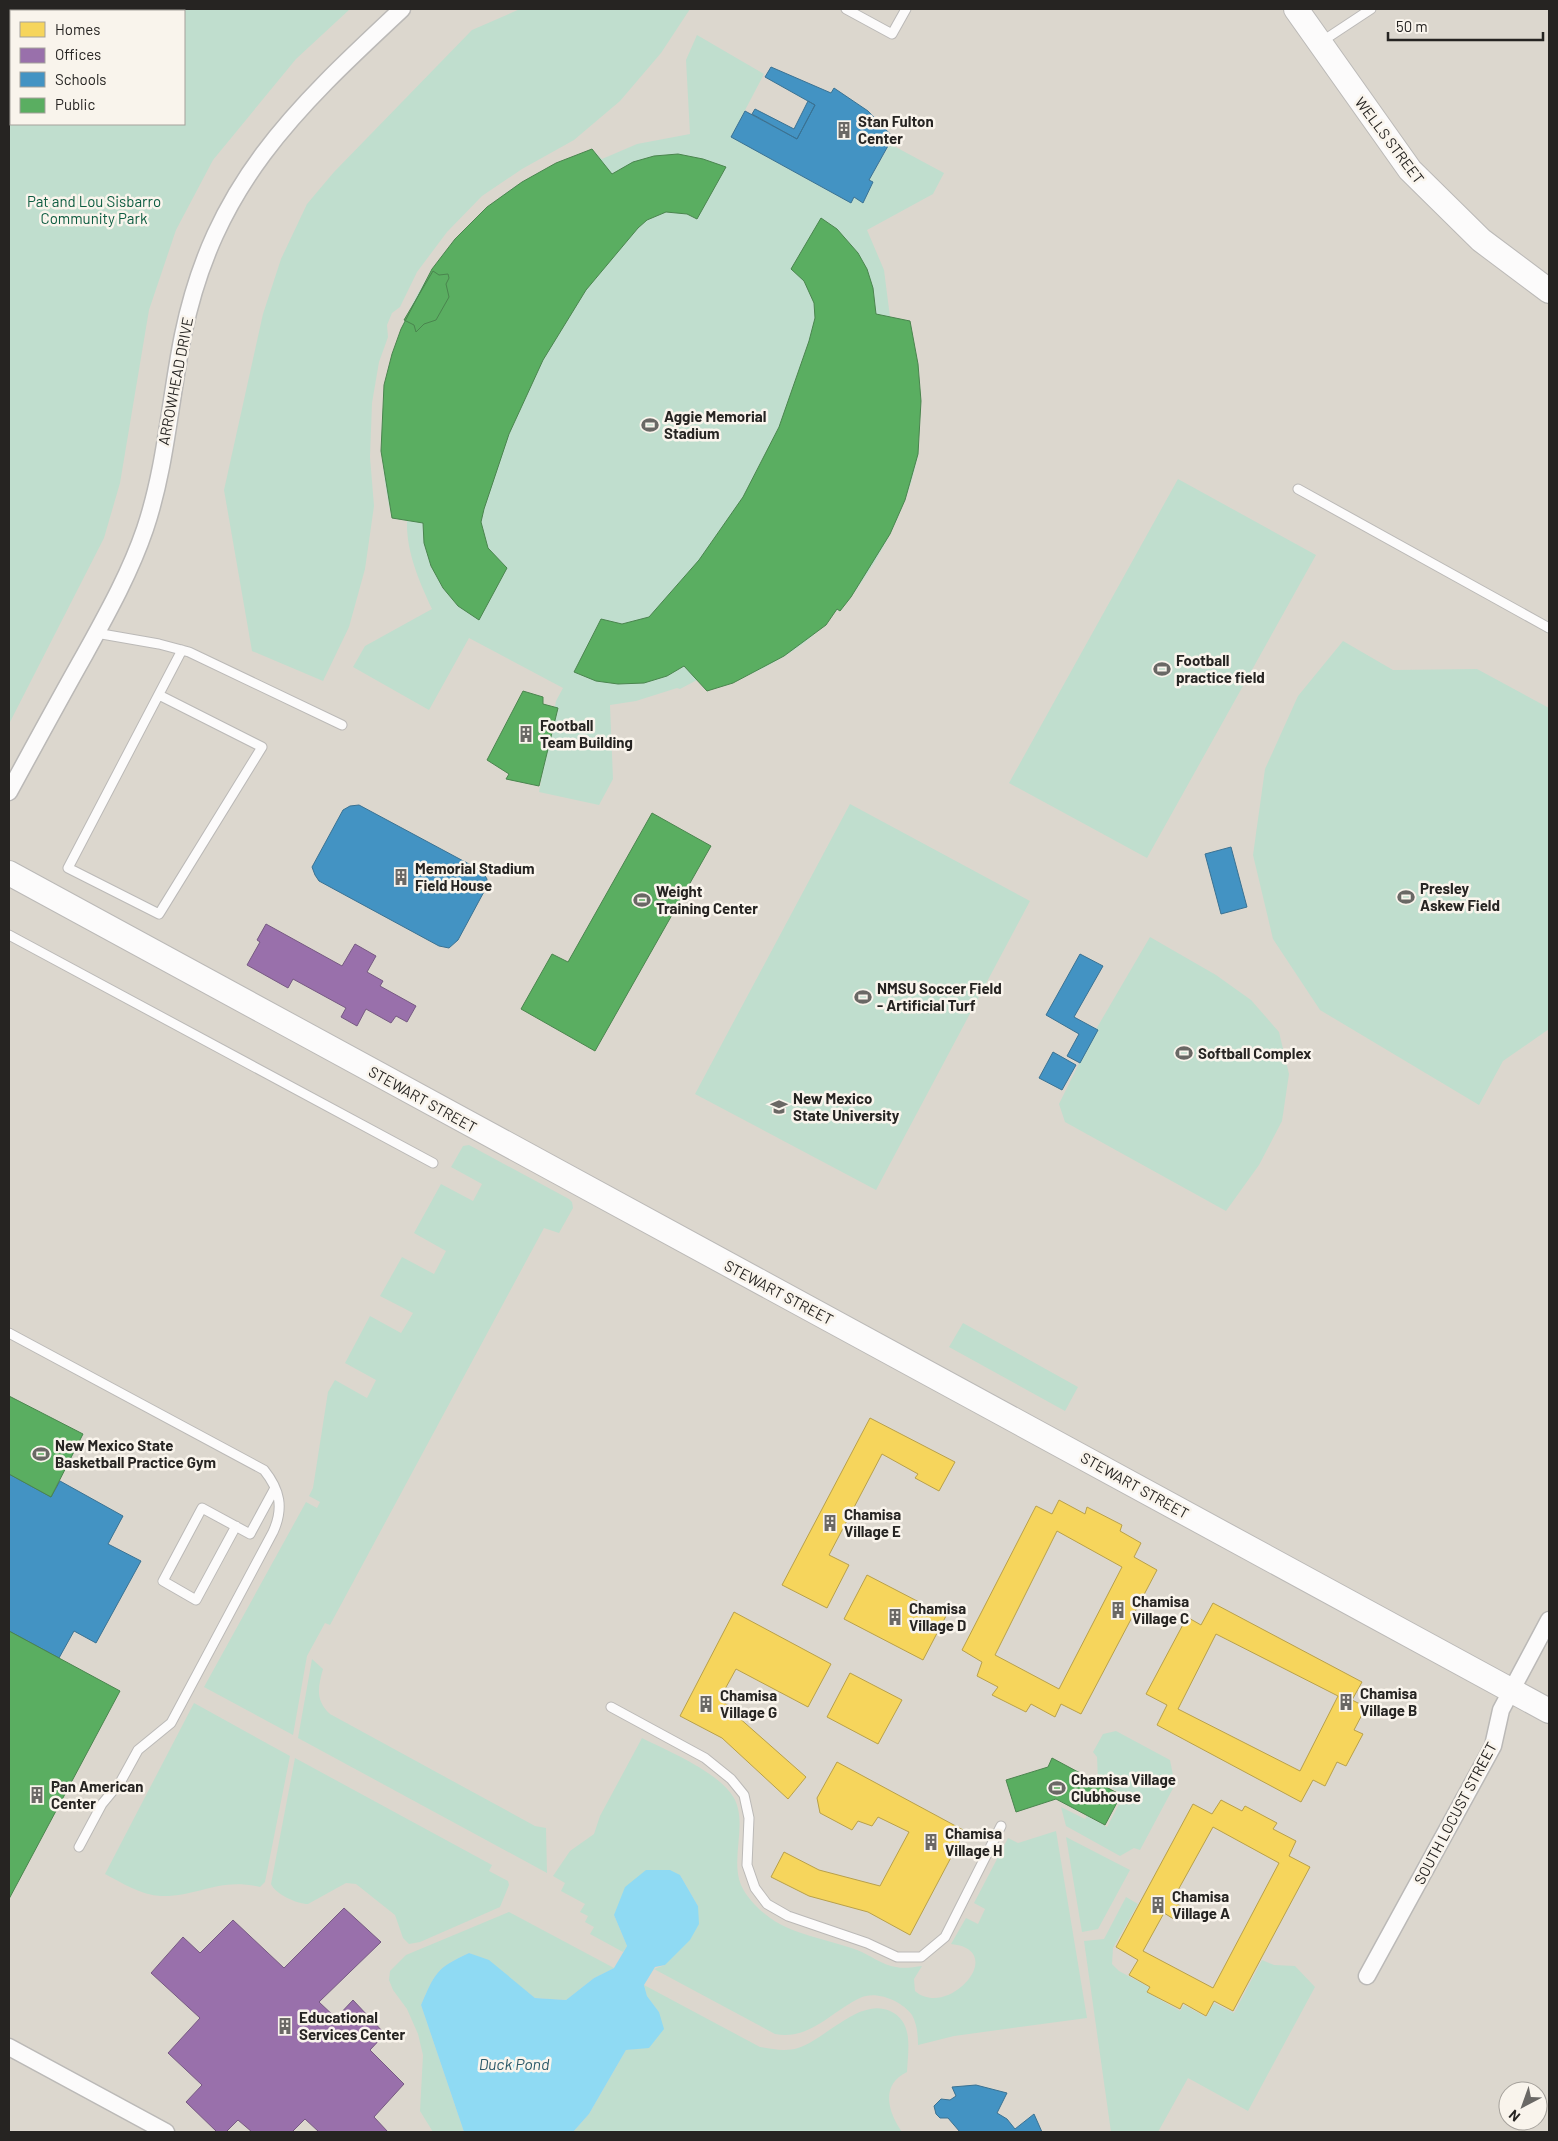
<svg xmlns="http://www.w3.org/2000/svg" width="1558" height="2141" font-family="Barlow,sans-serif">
<rect width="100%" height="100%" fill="#e8e6e2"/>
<path fill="#dcd7ce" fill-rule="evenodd" d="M9,9h1540v2123h-1540zM11,11h173v113h-173zM1508,2091h30v30h-30z"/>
<path fill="#c0dece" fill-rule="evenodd" d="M9,9h341l-54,50 -83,101 -37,70 -27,80 -29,173 -16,55 -95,186zM11,11h173v113h-173z
M520,9h170l-29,44 -41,48 -46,39 -52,29 -40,27 -35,36 -30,40 -17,35 -8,6 -5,12 1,12 -9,25 -7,41 -2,54 4,49 -9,63 -16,58 -26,54 -71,-30 -28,-161 39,-176 18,-55 26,-55 27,-32 138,-142z
M697,35l67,39 -33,63 120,66 3,-6 9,6 10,-21 -4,-2 21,-36 54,29 -11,21 -66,36 17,40 6,47 20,4c7,38 11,72 9,111 0,7 0,15 -1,23 -11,56 -42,112 -78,156l-3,-1c-31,41 -82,65 -130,81l-10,-11 -17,9 -3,-1 -41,13 -26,4 3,74 -14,26 -60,-13 17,-91 7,-13 -94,-50 -40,72 -76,-43 12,-21 67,-37c-13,-28 -26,-58 -25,-88l-15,-3c-29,-117 4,-230 95,-310 30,-27 68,-45 105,-59l10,10 35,-15 53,-10 -4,-74z
M1178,479l138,76 -169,303 -138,-75z
M1343,641l50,29 84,-1 72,39v321l-46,32 -24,44 -159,-95 -47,-71 -20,-84 12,-86 33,-73z
M850,804l180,97 -154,289 -181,-96z
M1150,937l66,38 35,25 28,32 10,42 -7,47 -23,44 -33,46 -161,-89 -6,-18 36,-73z
M469,1145l100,54 3,3 1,6 -14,25 -15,-5 -214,397 -5,-2 -18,33 -14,79 -89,-48 102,-185 11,6 3,-6 -11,-6 4,-8 15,-96 7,-12 32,18 9,-18 -31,-17 25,-47 31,17 12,-20 -33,-17 22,-39 32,17 12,-23 -32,-18 27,-49 32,17 9,-17 -31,-17 12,-21z
M963,1323l115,64 -13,24 -116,-64z
M312,1659l11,10c-5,18 -8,31 7,45l205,112 11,2 1,45 -249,-135z
M194,1703l96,53 -25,126 -5,5c-41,-10 -62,10 -99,9 -20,-1 -39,-13 -56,-22z
M1116,1731l54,29 3,15 5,4 -38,71 -6,-2 -14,8 -54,-30 -5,-19 24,12 2,-3 20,11 17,-32 -26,-15 -1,-23 -4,-5 10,-18z
M642,1738c26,13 77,34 92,60 14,26 -4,60 7,87 5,11 15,22 24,29 25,21 63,25 92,36 13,5 25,15 39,17 8,2 18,0 26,-1l-8,13 1,12c33,29 95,-41 36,-47l15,-26 12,6 7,-15 -11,-6 34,-65 10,5 38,-12 31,187 -133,18 -36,9c0,-10 -1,-21 -6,-30 -10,-14 -36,-25 -52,-17 -28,13 -51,43 -85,36l-121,-65 11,-4 33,-59 -18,-31 -66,40 13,31 -4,6 -33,-18 4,-7 -9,-5 3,-6 -8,-4 5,-8 -24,-13 4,-8 -12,-7 17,-25 24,-17 6,-18z
M295,1758l197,107 -3,6 19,10 1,4 -9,22 -80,35 -11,2 -6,-6 -8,-23 -39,-31 -10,-1 -38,21c-11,0 -33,-10 -37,-20z
M1066,1837l64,33 -32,59 -16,3z
M1126,1897l12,7 -25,44 -1,16 7,7 30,16 -2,5 33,19 4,-6 22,12 8,-14 20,10 28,-53 12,5 21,1 20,21 -67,124 -60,-33 -30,54h-47l-27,-191 20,-2z
M509,1912l105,56 -20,10 -28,22 -31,-2 -46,-37 -20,-8c-33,15 -34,20 -48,52l43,127h-31l-13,-21 3,-56 -5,-21 -11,-25 -14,-19 -4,-10 1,-9 16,-16z
M644,1985l116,62c13,2 25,5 38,1 28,-9 62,-51 92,-37 24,11 18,38 17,61 -27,13 -19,40 -5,60h-329l16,-18 37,-64 23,-3 10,-35 -12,-16z"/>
<path fill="#8fdaf3" d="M646,1870h24l10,5 18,31 1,18 -9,16 -25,25 -10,2 -11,18 3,11 12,16 5,17 -15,19 -23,2 -37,64 -16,18h-109l-43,-127c14,-32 15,-37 48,-52l20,7 46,38 31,2 28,-22 20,-10 13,-22 -13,-31 11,-28z"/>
<path fill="#f6d55c" stroke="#b8a04b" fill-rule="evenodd" d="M870,1418l85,44 -16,29 -24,-13 3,-4 -36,-20 -53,101 20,10 -22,43 -45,-23z
M1059,1500l26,14 2,-7 35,18 -2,6 21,12 -7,14 23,13 -76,144 -20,-10 -6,13 -24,-13 -5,8 -34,-17 6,-8 -21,-11 5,-14 -20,-12 74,-144 16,8zM1057,1531l65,36 -63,122 -64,-34z
M867,1575l79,41 -23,44 -79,-41z
M1213,1603l149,79 -10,18 14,7 -12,23 9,4 -17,32 -9,-4 -12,24 -12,-6 -12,22 -144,-77 10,-20 -21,-11 41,-77 14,8zM1216,1634l122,62 -38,75 -122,-62z
M734,1612l97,52 -23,43 -72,-38 -17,31 21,12 -3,4 69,61 -18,22 -66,-61 -42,-22z
M850,1673l52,27 -24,44 -51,-27z
M837,1762l128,69 -55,104 -42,-23 -59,-16 -38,-19 13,-25 35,18 61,16 29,-54 -31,-15 -6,9 -14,-5 -6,9 -32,-17 -3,-15z
M1221,1800l21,11 3,-5 32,17 -4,6 23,12 -7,15 21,11 -77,144 -19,-10 -8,15 -23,-13 -3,6 -33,-17 3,-5 -21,-12 9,-15 -22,-13 77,-143 19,10zM1213,1827l66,36 -66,125 -70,-37 21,-38 13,8 7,-13 -12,-7z"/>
<path fill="#9970ab" stroke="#765982" d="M266,924l76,42 13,-22 21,12 -9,16 16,9 -3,5 36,20 -9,16 -11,-6 -5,7 -25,-14 -9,17 -16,-9 5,-9 -53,-29 -5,9 -41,-23 13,-23 -3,-2z
M344,1908l37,34 -62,60 17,16 17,-18 32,34 -15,16 34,34 -30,33 14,15h-69l-14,-13 -13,13h-40l-14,-12 -12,12h-9l-31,-30 16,-17 -34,-32 32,-35 -49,-45 32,-36 17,16 33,-33 51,48z"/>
<path fill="#4393c3" stroke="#3a7293" d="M771,67l60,26 3,-5 34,23 25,26 -24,43 4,2 -10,21 -9,-6 -3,6 -120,-66 14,-26 52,28 18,-34 -50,-28z
M808,101l7,4 -18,34 -45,-25 3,-5 39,20z
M359,805l123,66 5,8 -1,9 -28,52 -9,8 -10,-2 -120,-65 -4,-6 -3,-8 31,-57 7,-4z
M1231,847l16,60 -26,7 -16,-60z
M1080,954l23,12 -29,51 24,13 -18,33 -13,-7 12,-22 -33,-19z
M1053,1052l23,13 -14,25 -23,-12z
M9,1474l42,23 9,-16 63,35 -15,28 33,17 -45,82 -22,-12 -15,27 -50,-27z
M976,2085l31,8 -10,20 10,6 8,10 19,-15 8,18h-82l-12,-14h-8l-4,-4 -2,-8 7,-7 9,1 6,-4 -4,-9z"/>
<path fill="#5aae61" stroke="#4a854e" d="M592,149l20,25 21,-12 21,-6 24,-2 25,5 23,8 -29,52 -10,-5 -21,-2 -19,8 -9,8 -52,62 -43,70 -34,74 -25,75 -3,13 7,26 19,20 -28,52 -21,-14 -15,-18 -12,-22 -7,-23 -1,-20 -31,-5 -11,-67 3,-66 8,-31 9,-25 31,-60 23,-30 32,-32 35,-25 34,-19z
M821,218l16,11 21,24 9,16 6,19 3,26 34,7 8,43 3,37 -3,53 -13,46 -15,34 -39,63 -11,14 -3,-2 -11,16 -42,31 -51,27 -26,8 -23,-25 -17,10 -23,7 -26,1 -22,-3 -22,-9 27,-53 21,5 27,-7 50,-57 44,-63 36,-70 30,-86 6,-23 -1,-15 -10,-22 -13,-12z
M433,271l6,4 9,-1 1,4 -3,6 3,13 -13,23 -12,4 -8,8 -2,-7 -10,-5z
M523,691l20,6v7l15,4 -19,78 -33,-7 3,-5 -22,-14z
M652,813l59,33 -116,205 -74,-42 31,-55 16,8z
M9,1396l74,38 -32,63 -42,-23z
M9,1631l111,60 -111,208z
M1052,1758l69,37 -16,30 -49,-26 -40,13 -10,-32 42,-13z"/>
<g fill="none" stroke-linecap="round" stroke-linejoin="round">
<g stroke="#bbb9b7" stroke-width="11">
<path id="lane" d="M846,9l46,25 14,-25
M1321,42l50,-33
M1298,489l251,139
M96,633l63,11 30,8 153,73
M159,695l103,52 -103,167 -91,-46 114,-218
M9,935l424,228
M9,1333l255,137c16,20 20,38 9,62l-102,191 -33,27 -17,31 -19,23 -23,43
M236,1526l-40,74 -33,-19 39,-73 48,26 25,-46
M611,1707l94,51 26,21 13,16 5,23 -2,47 8,23 12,16 21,12 79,27 30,14h24l24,-20 56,-111"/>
</g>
<g stroke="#bbb9b7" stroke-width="19">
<path id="street" d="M9,792c25,-46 50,-92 76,-138 22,-40 45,-81 60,-125 21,-62 25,-130 38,-194 31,-151 112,-226 219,-326
M1367,1976l126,-230 8,-36 48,-90
M9,2047l157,85"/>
</g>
<g stroke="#bbb9b7" stroke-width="26">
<path id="secondary" d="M1296,9l114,161 71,70 68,51
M9,873l1540,838"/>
</g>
<use href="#lane" stroke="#fcfbfb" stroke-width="9"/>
<use href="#street" stroke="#fcfbfb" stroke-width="16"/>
<use href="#secondary" stroke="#fcfbfb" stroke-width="24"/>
</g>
<defs>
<g id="building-bare" transform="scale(1.35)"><path d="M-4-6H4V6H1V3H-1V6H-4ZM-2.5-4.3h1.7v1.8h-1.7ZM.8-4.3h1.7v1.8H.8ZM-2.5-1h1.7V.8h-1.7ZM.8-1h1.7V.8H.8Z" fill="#6a6865" stroke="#f9f4ec" stroke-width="2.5" paint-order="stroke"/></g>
<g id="stadium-bare" transform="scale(1.35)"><path d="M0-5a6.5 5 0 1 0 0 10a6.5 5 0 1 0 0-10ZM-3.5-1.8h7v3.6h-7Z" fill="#6a6865" stroke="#f9f4ec" stroke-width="2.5" paint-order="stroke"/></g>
<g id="university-bare" transform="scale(1.35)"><path d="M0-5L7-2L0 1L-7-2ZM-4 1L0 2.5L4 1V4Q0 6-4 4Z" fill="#6a6865" stroke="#f9f4ec" stroke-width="2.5" paint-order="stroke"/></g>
</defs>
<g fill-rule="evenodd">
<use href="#building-bare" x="844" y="130"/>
<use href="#stadium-bare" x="650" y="425"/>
<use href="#stadium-bare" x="1162" y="669"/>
<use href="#building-bare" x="526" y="734"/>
<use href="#building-bare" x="401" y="877"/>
<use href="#stadium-bare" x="1406" y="897"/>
<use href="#stadium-bare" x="642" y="900"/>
<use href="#stadium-bare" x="863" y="997"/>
<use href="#stadium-bare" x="1184" y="1053"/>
<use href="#university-bare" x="779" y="1107"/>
<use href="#stadium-bare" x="41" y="1454"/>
<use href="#building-bare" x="830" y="1523"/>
<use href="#building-bare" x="1118" y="1610"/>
<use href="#building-bare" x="895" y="1617"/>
<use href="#building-bare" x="1346" y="1702"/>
<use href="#building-bare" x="706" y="1704"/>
<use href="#stadium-bare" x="1057" y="1788"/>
<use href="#building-bare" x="37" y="1795"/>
<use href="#building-bare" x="931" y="1842"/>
<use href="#building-bare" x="1158" y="1905"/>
<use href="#building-bare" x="285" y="2026"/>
</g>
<g text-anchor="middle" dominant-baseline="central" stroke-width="5" stroke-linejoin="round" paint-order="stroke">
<g font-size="15" font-weight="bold" fill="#262422" stroke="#f9f4ec" text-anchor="start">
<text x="858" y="121">Stan Fulton<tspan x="858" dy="17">Center</tspan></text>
<text x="664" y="416">Aggie Memorial<tspan x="664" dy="17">Stadium</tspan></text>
<text x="1176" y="660">Football<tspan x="1176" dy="17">practice field</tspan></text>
<text x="540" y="725">Football<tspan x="540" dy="17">Team Building</tspan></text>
<text x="415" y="868">Memorial Stadium<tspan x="415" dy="17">Field House</tspan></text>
<text x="1420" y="888">Presley<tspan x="1420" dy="17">Askew Field</tspan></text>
<text x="656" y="891">Weight<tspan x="656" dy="17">Training Center</tspan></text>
<text x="877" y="988">NMSU Soccer Field<tspan x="877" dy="17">- Artificial Turf</tspan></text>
<text x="1198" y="1053">Softball Complex</text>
<text x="793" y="1098">New Mexico<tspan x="793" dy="17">State University</tspan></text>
<text x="55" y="1445">New Mexico State<tspan x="55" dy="17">Basketball Practice Gym</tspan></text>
<text x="844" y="1514">Chamisa<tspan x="844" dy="17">Village E</tspan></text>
<text x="1132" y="1601">Chamisa<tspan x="1132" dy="17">Village C</tspan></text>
<text x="909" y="1608">Chamisa<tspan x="909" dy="17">Village D</tspan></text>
<text x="1360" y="1693">Chamisa<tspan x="1360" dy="17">Village B</tspan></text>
<text x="720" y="1695">Chamisa<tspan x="720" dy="17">Village G</tspan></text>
<text x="1071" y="1779">Chamisa Village<tspan x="1071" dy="17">Clubhouse</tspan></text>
<text x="51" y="1786">Pan American<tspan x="51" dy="17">Center</tspan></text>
<text x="945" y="1833">Chamisa<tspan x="945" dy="17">Village H</tspan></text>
<text x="1172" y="1896">Chamisa<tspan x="1172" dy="17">Village A</tspan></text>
<text x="299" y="2017">Educational<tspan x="299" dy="17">Services Center</tspan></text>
</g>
<g font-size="15" fill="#262422" stroke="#f9f4ec">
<text transform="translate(1390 140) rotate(53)">WELLS STREET</text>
<text transform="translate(175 381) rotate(-79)">ARROWHEAD DRIVE</text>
<text transform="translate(423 1099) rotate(29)">STEWART STREET</text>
<text transform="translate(779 1292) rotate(28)">STEWART STREET</text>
<text transform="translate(1135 1485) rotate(29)">STEWART STREET</text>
<text transform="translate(1455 1813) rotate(-62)">SOUTH LOCUST STREET</text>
</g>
<g font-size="15" fill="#0d5c41" stroke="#f9f4ec">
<text x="94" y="201">Pat and Lou Sisbarro<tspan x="94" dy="17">Community Park</tspan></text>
</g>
<g font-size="16" font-style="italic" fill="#2b5969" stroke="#f9f4ec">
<text x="514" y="2063">Duck Pond</text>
</g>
</g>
<rect width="1558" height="2141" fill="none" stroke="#262422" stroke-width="20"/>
<rect x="10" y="10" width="175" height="115" fill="#f9f4ec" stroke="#a5a19b"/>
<rect x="20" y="22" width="25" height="15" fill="#f6d55c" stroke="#a5a19b"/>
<text x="55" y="35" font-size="15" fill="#262422">Homes</text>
<rect x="20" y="48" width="25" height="15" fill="#9970ab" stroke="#a5a19b"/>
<text x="55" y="60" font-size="15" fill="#262422">Offices</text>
<rect x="20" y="72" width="25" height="15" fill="#4393c3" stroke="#a5a19b"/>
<text x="55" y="85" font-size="15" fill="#262422">Schools</text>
<rect x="20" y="98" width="25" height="15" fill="#5aae61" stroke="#a5a19b"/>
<text x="55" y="110" font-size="15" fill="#262422">Public</text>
<g transform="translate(1523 2106) rotate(221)"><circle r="24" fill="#f9f4ec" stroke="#a5a19b"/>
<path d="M0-4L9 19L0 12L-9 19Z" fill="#6a6865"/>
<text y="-8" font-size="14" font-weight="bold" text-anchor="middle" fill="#262422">N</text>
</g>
<path d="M1388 32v8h155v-8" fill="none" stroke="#262422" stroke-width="2.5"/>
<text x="1396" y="32" font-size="15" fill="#262422" stroke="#f9f4ec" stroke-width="4" paint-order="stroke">50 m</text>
</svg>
